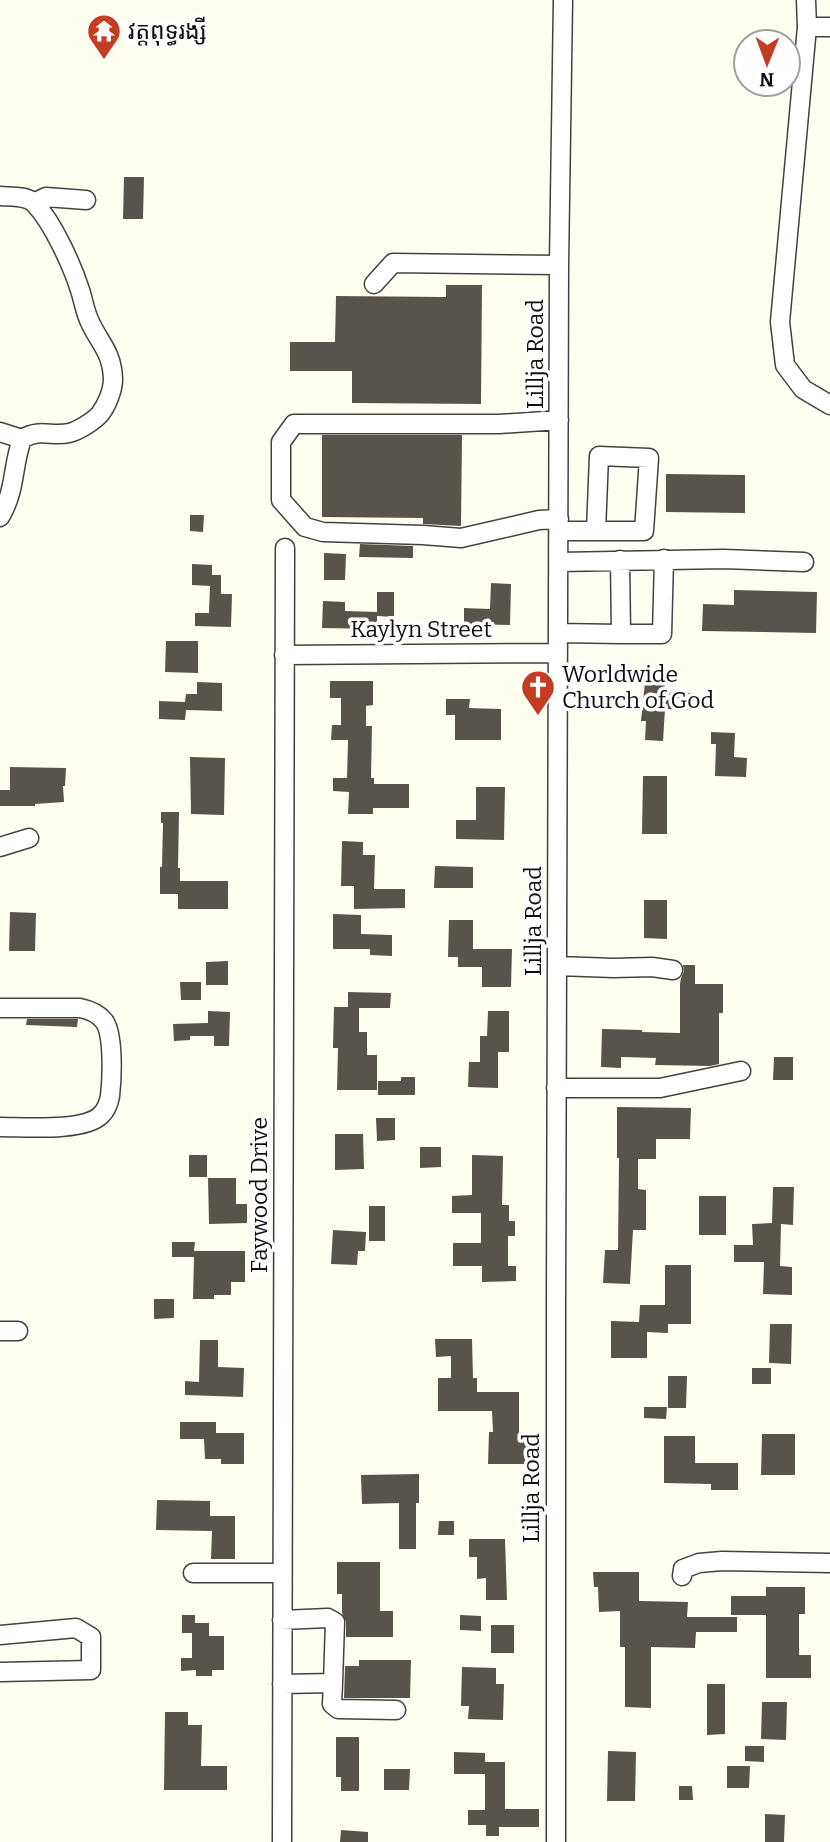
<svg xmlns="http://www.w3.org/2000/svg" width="830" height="1842" font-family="Bitter,'Noto Sans Khmer',serif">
<rect width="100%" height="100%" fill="#fffff1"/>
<path fill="#58534b" d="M124,177h20l-1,42h-20z
M446,285h36l-1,119 -129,-1v-32h-62v-29h45l1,-46 110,1z
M322,435h140l-1,91 -38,-2v-6l-101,-1z
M666,474l79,1v38l-79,-1z
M190,515h14l-1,17 -13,-1z
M360,544l53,2v12l-54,-1z
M324,553l22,1 -1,26h-21z
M192,564l20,1v10h9v19h11l-1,33 -36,-1v-13h14l1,-27 -18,-1z
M491,583l20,1 -1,41 -46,-1v-16l26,1z
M734,590l83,2 -1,41 -114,-2 1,-27 31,1z
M377,592h17v25l-17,-1v13l-55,-1 1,-27 22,1v9l32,1z
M166,641h32v32l-33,-1z
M330,681h43v24l-7,1v20h6l-1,52h3v6h35v24h-36v6h-25l1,-22 -16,-1v-13h14l1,-38h-17l1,-15h9v-27h-11z
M197,682l25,1v28l-36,-1 -1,10 -26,-1v-18l26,1 1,-8h11z
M645,682l20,2 -1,8 28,1v17l-27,-1 -2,32 -18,-1 1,-19h-5z
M446,699h24l-1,9 32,1v31h-46v-25h-9z
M711,732l24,1 -1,24 13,1 -1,19 -31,-1 1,-32h-5z
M190,757l35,1 -1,57 -33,-1z
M10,767l56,1 -1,18h-2l1,16 -29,2v2h-35v-16h10z
M643,776h24v58h-25z
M476,787h29l-1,53 -48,-1v-19h20z
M161,812h18l-1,56h2v13h48v28h-50v-15h-18v-27h2l1,-44h-2z
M342,841l21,1v13h12l-1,34h31v19l-51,1v-23h-13z
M435,866l38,1v21h-39z
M644,900h23v39l-23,-1z
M10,912l26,1 -1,38h-26z
M333,914l28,1v19l31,1v21l-22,-1v-6h-37z
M449,920h24v29h39l-1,38h-29v-20h-24v-10h-10z
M228,961v24h-22v-23z
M683,965h12v19h28v29h-4v51l-9,2 -55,-1 1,-7 -35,-1v11l-20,-1 1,-38 40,1v2l38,1v-49l1,-6 3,-7z
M180,982h21v18h-20z
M348,992l43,1 -1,15h-31v24h8v23h10v35h-40l1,-42h-5l1,-41h14z
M208,1011l22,1 -1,34h-15v-10h-24v4l-16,1 -1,-17 35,-1z
M488,1011h21v41h-11v36l-30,-1 1,-25h11v-26h7z
M27,1019h51l-1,8 -51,-2z
M774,1057h19v23h-20z
M401,1077h14v18h-37v-14h23z
M617,1107l74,1 -1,31h-34v20h-18v30l8,1v40h-13l-3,54 -27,-1 2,-33h13l1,-92h-2z
M376,1118h19v22l-18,1z
M335,1134h28l1,35 -29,1z
M420,1147h21v20l-21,1z
M189,1155h18v22h-18z
M472,1155l31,1 -1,49h7v16h6v15h-7v30h8v15l-34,1v-16h-29v-23h28v-30h-29v-17l20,-1z
M208,1178h28v26h11v19l-38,1z
M773,1187h21l-1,38 -12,-1 -1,42 12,1v28l-29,-1 1,-32h-30v-17h19l-1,-21 20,-1z
M699,1196h27v39h-27z
M369,1206h16v35h-16z
M333,1230l33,2 -1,19h-7l-1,14 -26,-1z
M172,1242h23l-1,9h51v31h-14v13h-17v4h-21l1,-42h-22z
M665,1265h26v59h-23v9l-21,-1v26h-36v-37l28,1 1,-17h25z
M154,1299h20v19l-20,1z
M770,1324h22l-1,40 -22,-1z
M435,1339h37l1,39h4v14h42v41h8v31h-39l1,-32h4l-1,-21h-54v-33h13v-22l-15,1z
M200,1340h18v27l26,1 -1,29 -58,-2v-14l14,1z
M752,1368h19v16h-19z
M668,1376h19l-1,32h-18z
M644,1407h23l-1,12 -22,-1z
M180,1422h36v11h28v31h-23v-5h-16l-1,-20h-24z
M762,1434h33v41h-34z
M664,1436h31v27h43v27h-27v-6l-47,-1z
M419,1474v29h-3v46h-17v-46l-37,1 -1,-29z
M157,1500l53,1v15h25v43h-24l1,-28 -56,-1z
M439,1521h15v14h-16z
M469,1539h36l2,61h-21v-22l-9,1v-22h-8z
M337,1562h43v49h13v26h-47v-15l-4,-9v-19h-5z
M593,1572h46v29l49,1 -1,15h50v15h-41l-1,16 -44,-1v61l-26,-1v-60h-5v-36l-21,1 -1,-25h-4z
M766,1587h39v27h-6v41h12v23h-45v-63h-35v-19h35z
M182,1615h13v8h14v13h15v34h-12v6h-16v-6l-15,1v-13h11v-25h-10z
M460,1615l21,1v15l-21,-1z
M491,1625h23v28h-23z
M359,1660h52l-1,38h-66l1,-32h14z
M462,1667l34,1v16h8l-1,36 -35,-1 1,-13h-8z
M707,1684h18v50l-18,1z
M762,1702h25l-1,38 -25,-1z
M165,1712h23v13h14l-1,41h26v24h-63z
M336,1737h23v54h-18v-14h-5z
M745,1746h19v16l-19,-1z
M608,1751l28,1 -1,49h-28z
M454,1752l31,1v9h20v47h34v18h-40v9h-13v-11h-18v-15h17v-36h-31z
M727,1766h23l-1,22h-22z
M384,1769h26l-1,21h-25z
M679,1786h13l1,14h-14z
M765,1814l20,1 -1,27h-19z
M341,1830l27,2v10h-28z"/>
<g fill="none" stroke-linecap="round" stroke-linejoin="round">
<g stroke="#424242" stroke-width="21">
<path id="minor" d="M806,0l1,27h23
M807,27l-27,295 5,43 18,24 27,16
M0,196c11,1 27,-1 35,8 18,19 37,61 45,86 3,9 5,21 9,30 10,23 23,31 24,59 0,11 -6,26 -13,35 -6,7 -22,17 -31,19 -18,4 -29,-5 -47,6 -10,28 -6,51 -22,78
M34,203l12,-6 40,3
M374,284l19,-21 166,2
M0,432l22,7
M559,519l-20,1 -78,18 -38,-3 -100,-3 -18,-5 -24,-27v-58l13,-18h205l60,-4
M559,531h85l5,-73 -50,-2 -3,75
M559,562l165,-3 80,3
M558,633l63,1 -1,-74
M621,634h41l2,-75
M284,655l274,-2
M0,847l29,-9
M557,966l57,2 38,-1 21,3
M0,1008h80c10,2 18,5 24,13 10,13 8,58 6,75 -1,6 -4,14 -9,19 -17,17 -77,12 -101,12
M556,1088h104l81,-17
M0,1331h18
M193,1573h89
M682,1576l1,-7 16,-6 23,-2 108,2
M282,1620l46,-2 7,4 -2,61
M0,1635l76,-7 15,9v33l-91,2
M282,1684l51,-1 -1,21 6,5 58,1
M282,1842l3,-1294
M556,1842v-537l3,-1040 4,-265"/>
</g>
<use href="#minor" stroke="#fff" stroke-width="18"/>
</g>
<defs>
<g id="temple-pin" transform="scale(1.75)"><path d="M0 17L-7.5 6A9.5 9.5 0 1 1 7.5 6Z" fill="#c43c21" stroke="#fff"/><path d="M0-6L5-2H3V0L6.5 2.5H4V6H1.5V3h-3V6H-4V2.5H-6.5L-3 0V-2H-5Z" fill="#fff"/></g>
<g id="church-pin" transform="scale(1.75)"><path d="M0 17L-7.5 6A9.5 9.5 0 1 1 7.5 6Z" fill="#c43c21" stroke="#fff"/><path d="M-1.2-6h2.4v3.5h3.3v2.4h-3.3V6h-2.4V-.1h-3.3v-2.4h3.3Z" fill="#fff"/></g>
</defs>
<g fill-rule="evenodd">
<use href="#temple-pin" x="104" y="31"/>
<use href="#church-pin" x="538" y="687"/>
</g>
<g text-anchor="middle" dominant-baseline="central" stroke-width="7" stroke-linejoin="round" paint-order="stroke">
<g font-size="23" fill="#0f0f0f" stroke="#fff" text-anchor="start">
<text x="128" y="31">វត្តពុទ្ធរង្សី</text>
<text x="562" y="674">Worldwide<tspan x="562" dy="26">Church of God</tspan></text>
</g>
<g font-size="23" fill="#0f0f0f" stroke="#fff">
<text transform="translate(535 354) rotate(-90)">Lillja Road</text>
<text x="421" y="629">Kaylyn Street</text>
<text transform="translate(533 921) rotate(-90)">Lillja Road</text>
<text transform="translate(259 1195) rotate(-90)">Faywood Drive</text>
<text transform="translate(531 1488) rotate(-90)">Lillja Road</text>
</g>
</g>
<g transform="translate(767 63) rotate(181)"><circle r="33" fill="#ffffff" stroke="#9f9f9f" stroke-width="2"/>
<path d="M0-5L12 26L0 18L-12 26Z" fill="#c43c21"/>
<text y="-10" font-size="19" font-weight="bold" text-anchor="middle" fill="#0f0f0f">N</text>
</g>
</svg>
